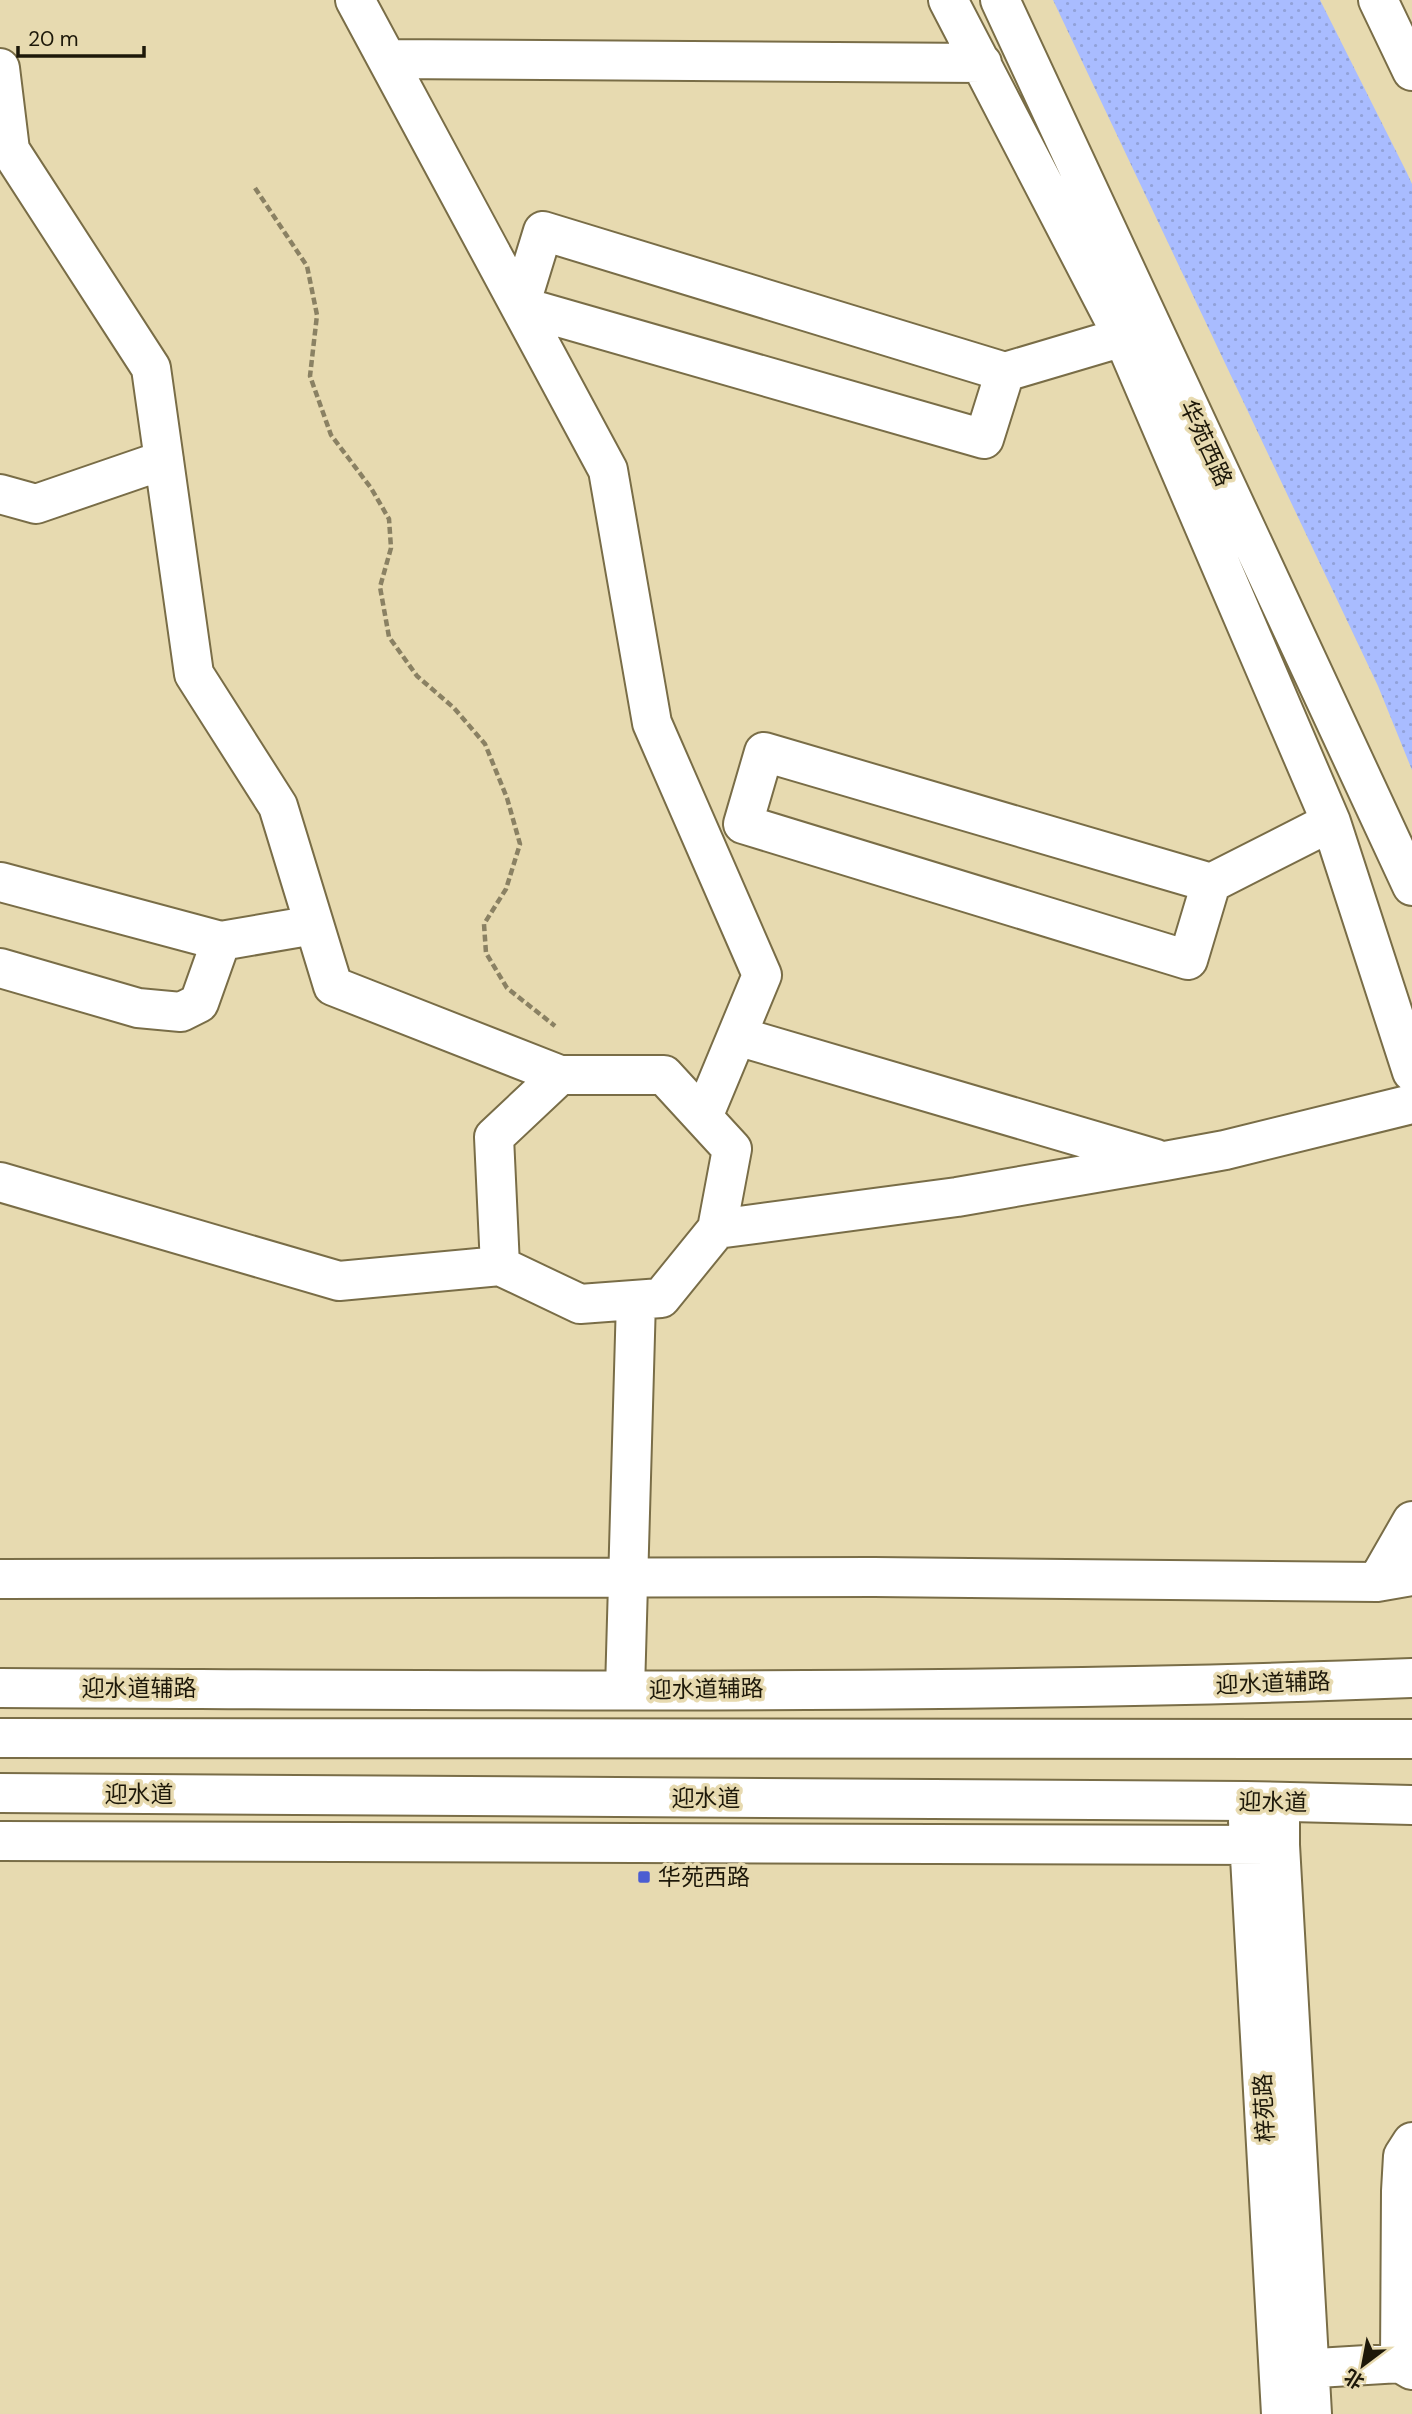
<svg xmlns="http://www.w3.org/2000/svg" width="1412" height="2414" font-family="'DM Sans','Noto Sans SC',sans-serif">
<defs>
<pattern id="grass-dots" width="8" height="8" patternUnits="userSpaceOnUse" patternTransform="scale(1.75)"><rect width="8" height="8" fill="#a9bcff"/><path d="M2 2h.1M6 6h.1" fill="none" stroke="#91a1d9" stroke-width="1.8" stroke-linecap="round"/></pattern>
</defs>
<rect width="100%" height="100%" fill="#e7dab0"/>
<path fill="url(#grass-dots)" d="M1053,0h267l87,173 5,11v586l-34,-84z"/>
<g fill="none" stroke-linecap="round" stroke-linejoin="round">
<g stroke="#796d47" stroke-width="42">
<path id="minor" d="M355,0l253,470 44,253 110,252 -59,142
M948,0l175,337 208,485 81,250
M1000,0l412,886
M387,59l595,4
M0,68l10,82 141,218 43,306 84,132 55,180 227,89
M1005,372l-462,-141 -23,75 464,133 21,-67 118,-35
M0,494l36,10 128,-44
M1,882l220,59 93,-16
M1211,883l-447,-131 -21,72 445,136 23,-77 120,-61
M0,968l138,40 43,4 18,-9 22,-62
M737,1036l419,123
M0,1182l339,99 161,-15 80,38 81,-6 56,-69 240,-32 208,-36 60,-11 187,-46
M500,1266l-6,-129 66,-62h104l68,74 -15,80
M0,1579l874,-2 503,5 35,-6
M1377,1582l35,-61
M0,1688c470,2 942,8 1412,-10
M625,1690l11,-390
M1280,1818v27l32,569
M1248,1821l33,593
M0,1841l1280,4
M1400,2363l1,-172 2,-35 9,-14
M1284,2370l116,-7 12,7"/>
</g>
<g stroke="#796d47" stroke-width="42">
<path id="major" d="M0,1738l1412,1
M0,1793l1246,8 166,4"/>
</g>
<g stroke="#796d47" stroke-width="42">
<path id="highway" d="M1378,0l34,71"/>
</g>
<path stroke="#8a8163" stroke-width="4.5" stroke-dasharray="7 3.5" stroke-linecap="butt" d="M255,188l52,78 10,49 -7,61 21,59 40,53 18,31 2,29 -11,39 9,50 28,39 37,32 31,36 22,54 13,46 -14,45 -22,35 2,29 21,35 48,38"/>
<use href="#minor" stroke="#fff" stroke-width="38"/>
<use href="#major" stroke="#fff" stroke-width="38"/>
<use href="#highway" stroke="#fff" stroke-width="38"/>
</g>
<rect fill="#4b5dd2" stroke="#e7dab0" stroke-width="2.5" x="637" y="1870" width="14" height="14" rx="3.5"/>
<g text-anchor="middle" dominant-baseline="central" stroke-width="7" stroke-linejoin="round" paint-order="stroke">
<g font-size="23" fill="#1d1809" stroke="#e7dab0">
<text transform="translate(1206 443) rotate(65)">华苑西路</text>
<text transform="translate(1273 1683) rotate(-2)">迎水道辅路</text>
<text x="139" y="1688">迎水道辅路</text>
<text transform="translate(706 1689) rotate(-1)">迎水道辅路</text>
<text x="139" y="1794">迎水道</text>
<text x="706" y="1798">迎水道</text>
<text transform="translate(1273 1802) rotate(1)">迎水道</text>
<text transform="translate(1264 2108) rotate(-93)">梓苑路</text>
</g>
<g font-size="23" fill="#1d1809" stroke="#e7dab0" text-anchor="start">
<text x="658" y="1877">华苑西路</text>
</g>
</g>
<g transform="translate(1363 2365) rotate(212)" stroke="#e7dab0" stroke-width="5" paint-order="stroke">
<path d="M0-5L12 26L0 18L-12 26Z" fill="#1d1809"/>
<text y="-10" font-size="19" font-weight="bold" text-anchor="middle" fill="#1d1809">北</text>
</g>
<path d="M18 46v10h126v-10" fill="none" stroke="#1d1809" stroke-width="3.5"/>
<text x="28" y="46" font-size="21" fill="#1d1809" stroke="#e7dab0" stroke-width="5" paint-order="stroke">20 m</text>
</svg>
